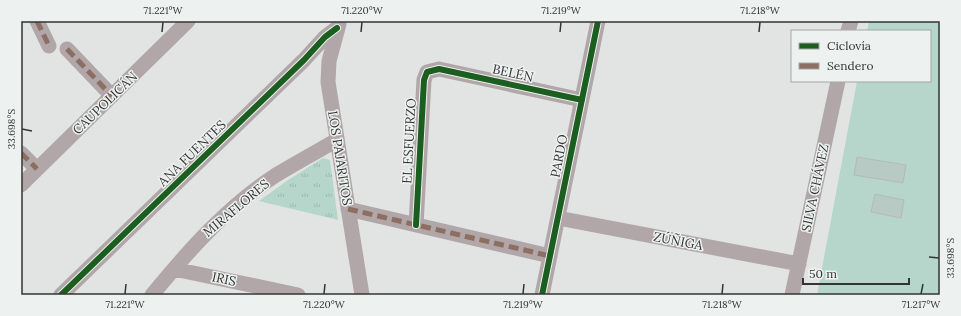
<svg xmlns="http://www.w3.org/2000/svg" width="961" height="316" font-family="Lora,serif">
<defs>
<pattern id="grass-tufts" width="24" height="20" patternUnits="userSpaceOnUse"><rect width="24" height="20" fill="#b6d6cb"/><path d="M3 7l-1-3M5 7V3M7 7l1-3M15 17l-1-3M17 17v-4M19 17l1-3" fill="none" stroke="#9db8af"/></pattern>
</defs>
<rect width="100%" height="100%" fill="#e1e4e3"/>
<path fill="url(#grass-tufts)" d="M323,158l7,2 8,60 -79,-19 29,-21z"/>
<path fill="#b6d6cb" d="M869,21h71v274h-123l40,-214h73v-50h-63z"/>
<path fill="#b8cac4" stroke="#b6b8b8" d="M857,157l49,8 -3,18 -49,-8z
M875,194l29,6 -3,18 -30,-6z"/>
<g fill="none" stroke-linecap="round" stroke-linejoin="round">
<path stroke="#b1a7a8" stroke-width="15" d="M37,21l12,25
M339,24l-10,37 -1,21 34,213
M848,31l3,-10
M67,49l45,47
M21,153l16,16
M21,185l167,-164
M348,209l202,47
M558,218l241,46
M416,225l8,-145 3,-8 12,-3 143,31
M174,269l124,26
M61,295l243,-235 21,-23 12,-9
M152,295c37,-45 75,-88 124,-120 20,-12 40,-23 61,-35
M542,295l56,-274
M792,295l46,-214"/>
<path stroke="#8d6e63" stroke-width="5" stroke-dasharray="10 5" stroke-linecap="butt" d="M37,21l12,25
M67,49l45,47
M21,153l16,16
M348,209l202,47"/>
<g stroke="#edf2f0" stroke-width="8">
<path id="cycleway" d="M416,225l8,-145 3,-8 12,-3 143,31
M61,295l243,-235 21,-23 12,-9
M542,295l56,-274"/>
</g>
<use href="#cycleway" stroke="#1b5e20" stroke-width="6"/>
</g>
<path fill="none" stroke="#333534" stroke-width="1.5" d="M162,32l1,-10M361,32l1,-10M560,32l1,-10M759,32l1,-10M22,129l10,2M929,257l10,1M125,294l1,-10M324,294l1,-10M523,294l1,-10M722,294l1,-10M921,294l2,-10"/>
<g text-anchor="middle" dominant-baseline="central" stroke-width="3" stroke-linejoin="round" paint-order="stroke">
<g font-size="13" fill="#333534" stroke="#edf2f0">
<text transform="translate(513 73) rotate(12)">BELÉN</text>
<text transform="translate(105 103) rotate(-44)">CAUPOLICÁN</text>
<text transform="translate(409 141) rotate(-87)">EL ESFUERZO</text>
<text transform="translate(192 153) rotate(-44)">ANA FUENTES</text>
<text transform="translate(559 156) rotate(-79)">PARDO</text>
<text transform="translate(340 158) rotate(81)">LOS PAJARITOS</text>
<text transform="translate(815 188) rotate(-78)">SILVA CHÁVEZ</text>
<text transform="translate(236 208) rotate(-40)">MIRAFLORES</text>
<text transform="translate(678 241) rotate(11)">ZÚÑIGA</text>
<text transform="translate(224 279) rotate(12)">IRIS</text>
</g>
</g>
<rect width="961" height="316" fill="none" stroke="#edf2f0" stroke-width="44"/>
<rect x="791" y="30" width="140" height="52" fill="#edf2f0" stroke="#a3a6a5"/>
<rect x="799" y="43" width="20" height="6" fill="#1b5e20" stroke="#a3a6a5"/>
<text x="827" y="50" font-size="12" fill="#333534">Ciclovía</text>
<rect x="799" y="63" width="20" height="6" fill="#8d6e63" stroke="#a3a6a5"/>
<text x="827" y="70" font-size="12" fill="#333534">Sendero</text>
<path d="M803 278v6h106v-6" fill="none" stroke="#333534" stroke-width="2"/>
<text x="809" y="278" font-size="12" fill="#333534" stroke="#edf2f0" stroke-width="3" paint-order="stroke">50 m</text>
<rect x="22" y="22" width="917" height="272" fill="none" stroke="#333534" stroke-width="1.5"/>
<g font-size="10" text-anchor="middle" fill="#333534">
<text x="163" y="14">71.221°W</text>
<text x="362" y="14">71.220°W</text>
<text x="561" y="14">71.219°W</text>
<text x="760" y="14">71.218°W</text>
<text transform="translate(11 129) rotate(-90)" y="4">33.698°S</text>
<text transform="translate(950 258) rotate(-90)" y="4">33.698°S</text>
<text x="125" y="308">71.221°W</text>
<text x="324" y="308">71.220°W</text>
<text x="523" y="308">71.219°W</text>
<text x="722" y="308">71.218°W</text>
<text x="921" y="308">71.217°W</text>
</g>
</svg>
